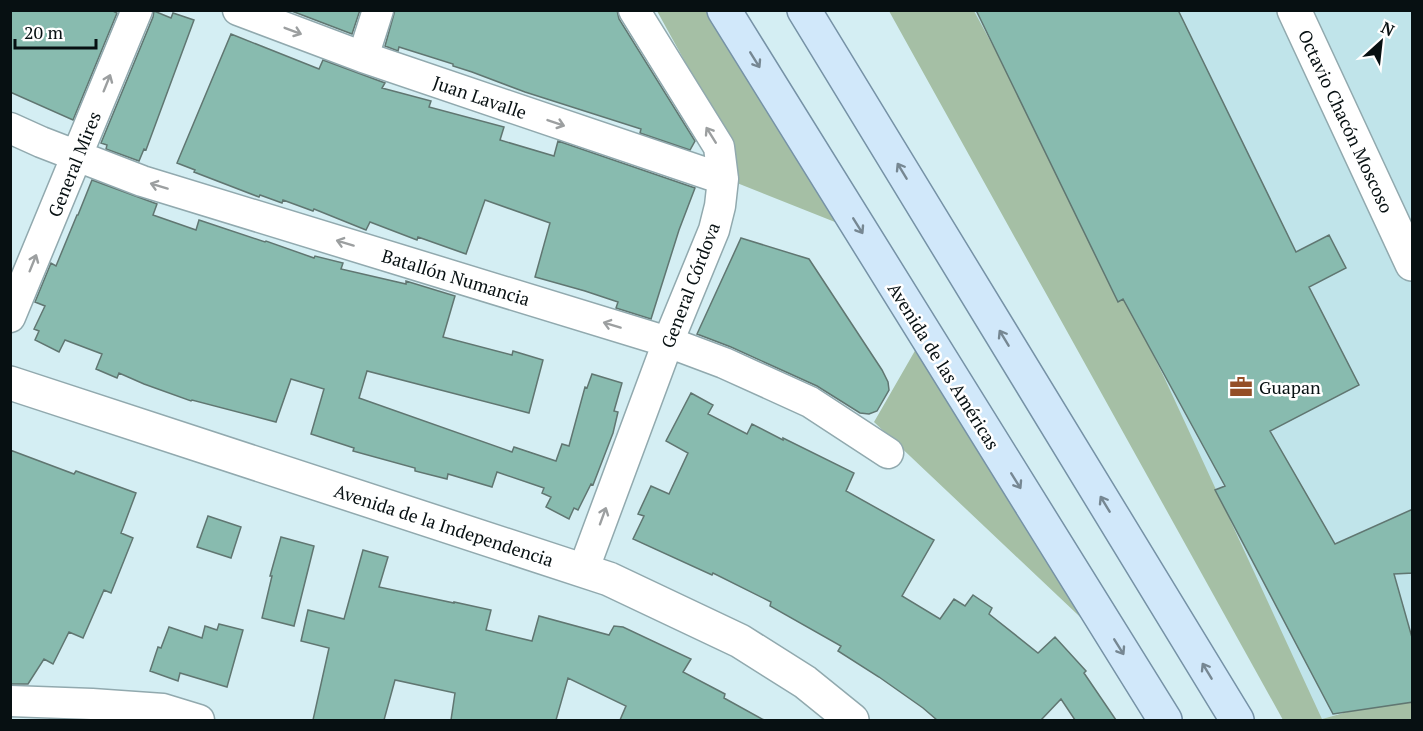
<svg xmlns="http://www.w3.org/2000/svg" width="1423" height="731" font-family="'PT Serif',serif">
<rect width="100%" height="100%" fill="#d4eef3"/>
<path fill="#c0e4ea" d="M957,11h455v681l-90,27z"/>
<path fill="#a5bfa5" d="M657,11h57l131,215 -113,-45 -1,-36z
M889,11h85l95,175 95,191 158,342 90,-25v26h-129z
M920,342l194,307 -240,-227z"/>
<path fill="#88bbaf" stroke="#607671" stroke-width="1.5" d="M10,10h101l6,3 -44,107 -63,-28z
M289,10h71l-8,24z
M395,10h222l2,9 76,122 -5,9 -50,-17 1,-4 -116,-37 -53,-20 -19,-6v-2l-54,-17 -1,4 -13,-5z
M976,10h202l118,242 33,-17 17,33 -37,19 50,98 -89,46 65,113 78,-35v64l-19,1 19,67v61l-80,12 -118,-224 10,-4 -102,-187 -5,3z
M154,11l17,7 2,-5 21,7 -48,130 -2,-1 -5,12 -33,-12 1,-4 -6,-2 52,-126z
M231,34l88,35 4,-9 62,23 -3,5 49,13 -2,6 75,20 -4,13 54,16 4,-15 137,47 -16,42 -28,89 -35,-11 2,-6 -33,-11 -50,-14 15,-54 -65,-23 -19,54 -48,-17 -1,3 -47,-18 -4,8 -52,-21 -1,2 -30,-11 -1,3 -22,-8 -1,2 -65,-25 1,-2 -18,-7z
M92,180l65,24 -4,11 43,15 3,-10 66,22 1,-1 48,17 1,-2 28,7 -2,6 65,15v-3l49,15 -12,41 69,18 1,-4 30,9 -14,53 -162,-42 -8,27 153,54 2,-5 42,14 6,-17 7,2 16,-59 2,1 5,-14 30,9 -8,28 4,1 -5,21 -20,52 -2,-1 -13,26 -4,-2 -5,11 -23,-12 5,-10 -9,-4 2,-5 -47,-16 -5,15 -44,-13 -1,5 -32,-8v-3l-62,-17 1,-3 -43,-14 13,-45 -33,-10 -15,43 -84,-22 -1,1 -47,-17 -25,-11 -2,5 -21,-9 6,-15 -37,-14 -6,12 -24,-12 4,-9 -5,-2 11,-23 -10,-4 16,-39 5,3 21,-51h1z
M741,238l68,21 73,111 6,12 1,8 -12,21 -8,3 -9,-1 -43,-27 -86,-39 -34,-13z
M691,393l22,12 -5,9 39,20 5,-10 31,16v-2l71,35 -8,18 88,49 -32,56 38,23 14,-20 11,7 8,-11 19,13 -3,6 49,39 17,-16 31,34 -2,2 32,47h-41l-14,-21 -20,21h-104l-14,-12 -44,-31 -41,-26 3,-5 -71,-40 1,-4 -58,-29 -1,2 -79,-36 11,-23 -6,-2 13,-28 18,8 19,-41 -22,-12z
M10,450l64,24 2,-3 60,22 -15,40 12,5 -22,55 -7,-3 -21,48 -14,-6 -16,32 -9,-5 -16,25h-18z
M208,516l33,11 -10,31 -34,-11z
M281,537l33,9 -20,80 -32,-8 10,-42h-2z
M363,550l25,7 -9,30 75,16v-1l37,8 -5,20 46,11 7,-25 70,19 5,-9 9,1 68,32 -8,13 42,22 -1,4 40,22h-144l6,-14 -58,-28 -12,42h-105l4,-27 -60,-13 -11,40h-71l16,-72 -28,-7 7,-31 36,9z
M219,624l24,6 -16,57 -47,-14 -2,8 -28,-10 8,-24 3,1 8,-21 33,11 3,-12 12,4z"/>
<g fill="none" stroke-linecap="round" stroke-linejoin="round">
<g stroke="#91a9ae" stroke-width="33">
<path id="minor" d="M238,10l125,47 360,122
M363,57l15,-47
M10,128l31,14 101,39 526,161 56,21 86,39 78,51
M10,317l127,-307
M583,571l85,-229 46,-112 6,-24 3,-27 -4,-32 -85,-137
M10,701l82,3 71,5 36,11"/>
</g>
<g stroke="#91a9ae" stroke-width="36">
<path id="tertiary" d="M1294,10l118,254
M10,383l599,196 131,62 65,41 47,38"/>
</g>
<g stroke="#7692a6" stroke-width="36">
<path id="primary" d="M724,10l441,710
M804,10l433,710"/>
</g>
<use href="#minor" stroke="#fff" stroke-width="30"/>
<use href="#tertiary" stroke="#fff" stroke-width="33"/>
<use href="#primary" stroke="#d1e8fa" stroke-width="33"/>
</g>
<defs><path id="oneway-shaft" d="M-6 0H5M1.5-3L5.5 0L1.5 3" fill="none" stroke-width="1.6" stroke-linecap="round" stroke-linejoin="round" transform="scale(1.5)"/></defs>
<g stroke="#9c9fa0">
<use href="#oneway-shaft" transform="translate(293 31) rotate(21)"/>
<use href="#oneway-shaft" transform="translate(107 83) rotate(-68)"/>
<use href="#oneway-shaft" transform="translate(556 123) rotate(19)"/>
<use href="#oneway-shaft" transform="translate(711 135) rotate(-122)"/>
<use href="#oneway-shaft" transform="translate(159 186) rotate(-163)"/>
<use href="#oneway-shaft" transform="translate(345 243) rotate(-163)"/>
<use href="#oneway-shaft" transform="translate(33 263) rotate(-68)"/>
<use href="#oneway-shaft" transform="translate(612 325) rotate(-163)"/>
<use href="#oneway-shaft" transform="translate(603 516) rotate(-70)"/>
</g>
<g stroke="#768792">
<use href="#oneway-shaft" transform="translate(755 60) rotate(58)"/>
<use href="#oneway-shaft" transform="translate(902 171) rotate(-121)"/>
<use href="#oneway-shaft" transform="translate(858 226) rotate(58)"/>
<use href="#oneway-shaft" transform="translate(1004 338) rotate(-121)"/>
<use href="#oneway-shaft" transform="translate(1016 481) rotate(58)"/>
<use href="#oneway-shaft" transform="translate(1105 504) rotate(-121)"/>
<use href="#oneway-shaft" transform="translate(1119 647) rotate(58)"/>
<use href="#oneway-shaft" transform="translate(1207 671) rotate(-121)"/>
</g>
<defs>
<g id="office-bare" transform="scale(1.8)"><path d="M-6-3h4V-5.5h4V-3h4V5H-6ZM-1-4.5V-3h2v-1.5ZM-6 0V1H6V0Z" fill="#944e26" stroke="#fff" stroke-width="2.5" paint-order="stroke"/></g>
</defs>
<g fill-rule="evenodd">
<use href="#office-bare" x="1241" y="387"/>
</g>
<g text-anchor="middle" dominant-baseline="central" stroke-width="5" stroke-linejoin="round" paint-order="stroke">
<g font-size="18" fill="#071012" stroke="#fff">
<text transform="translate(480 97) rotate(19)">Juan Lavalle</text>
<text transform="translate(1346 121) rotate(65)">Octavio Chacón Moscoso</text>
<text transform="translate(74 164) rotate(-68)">General Mires</text>
<text transform="translate(456 277) rotate(17)">Batallón Numancia</text>
<text transform="translate(690 285) rotate(-69)">General Córdova</text>
<text transform="translate(944 366) rotate(58)">Avenida de las Américas</text>
<text transform="translate(444 525) rotate(18)">Avenida de la Independencia</text>
</g>
<g font-size="18" fill="#071012" stroke="#fff" text-anchor="start">
<text x="1259" y="387">Guapan</text>
</g>
</g>
<rect width="1423" height="731" fill="none" stroke="#071012" stroke-width="24"/>
<g transform="translate(1381 42) rotate(27)" stroke="#ffffff" stroke-width="4.5" paint-order="stroke">
<path d="M0-4.5L10 22L0 15L-10 22Z" fill="#071012"/>
<text y="-9" font-size="16" font-weight="bold" text-anchor="middle" fill="#071012">N</text>
</g>
<path d="M15 39v9h81v-9" fill="none" stroke="#071012" stroke-width="3"/>
<text x="24" y="39" font-size="18" fill="#071012" stroke="#ffffff" stroke-width="4.5" paint-order="stroke">20 m</text>
</svg>
